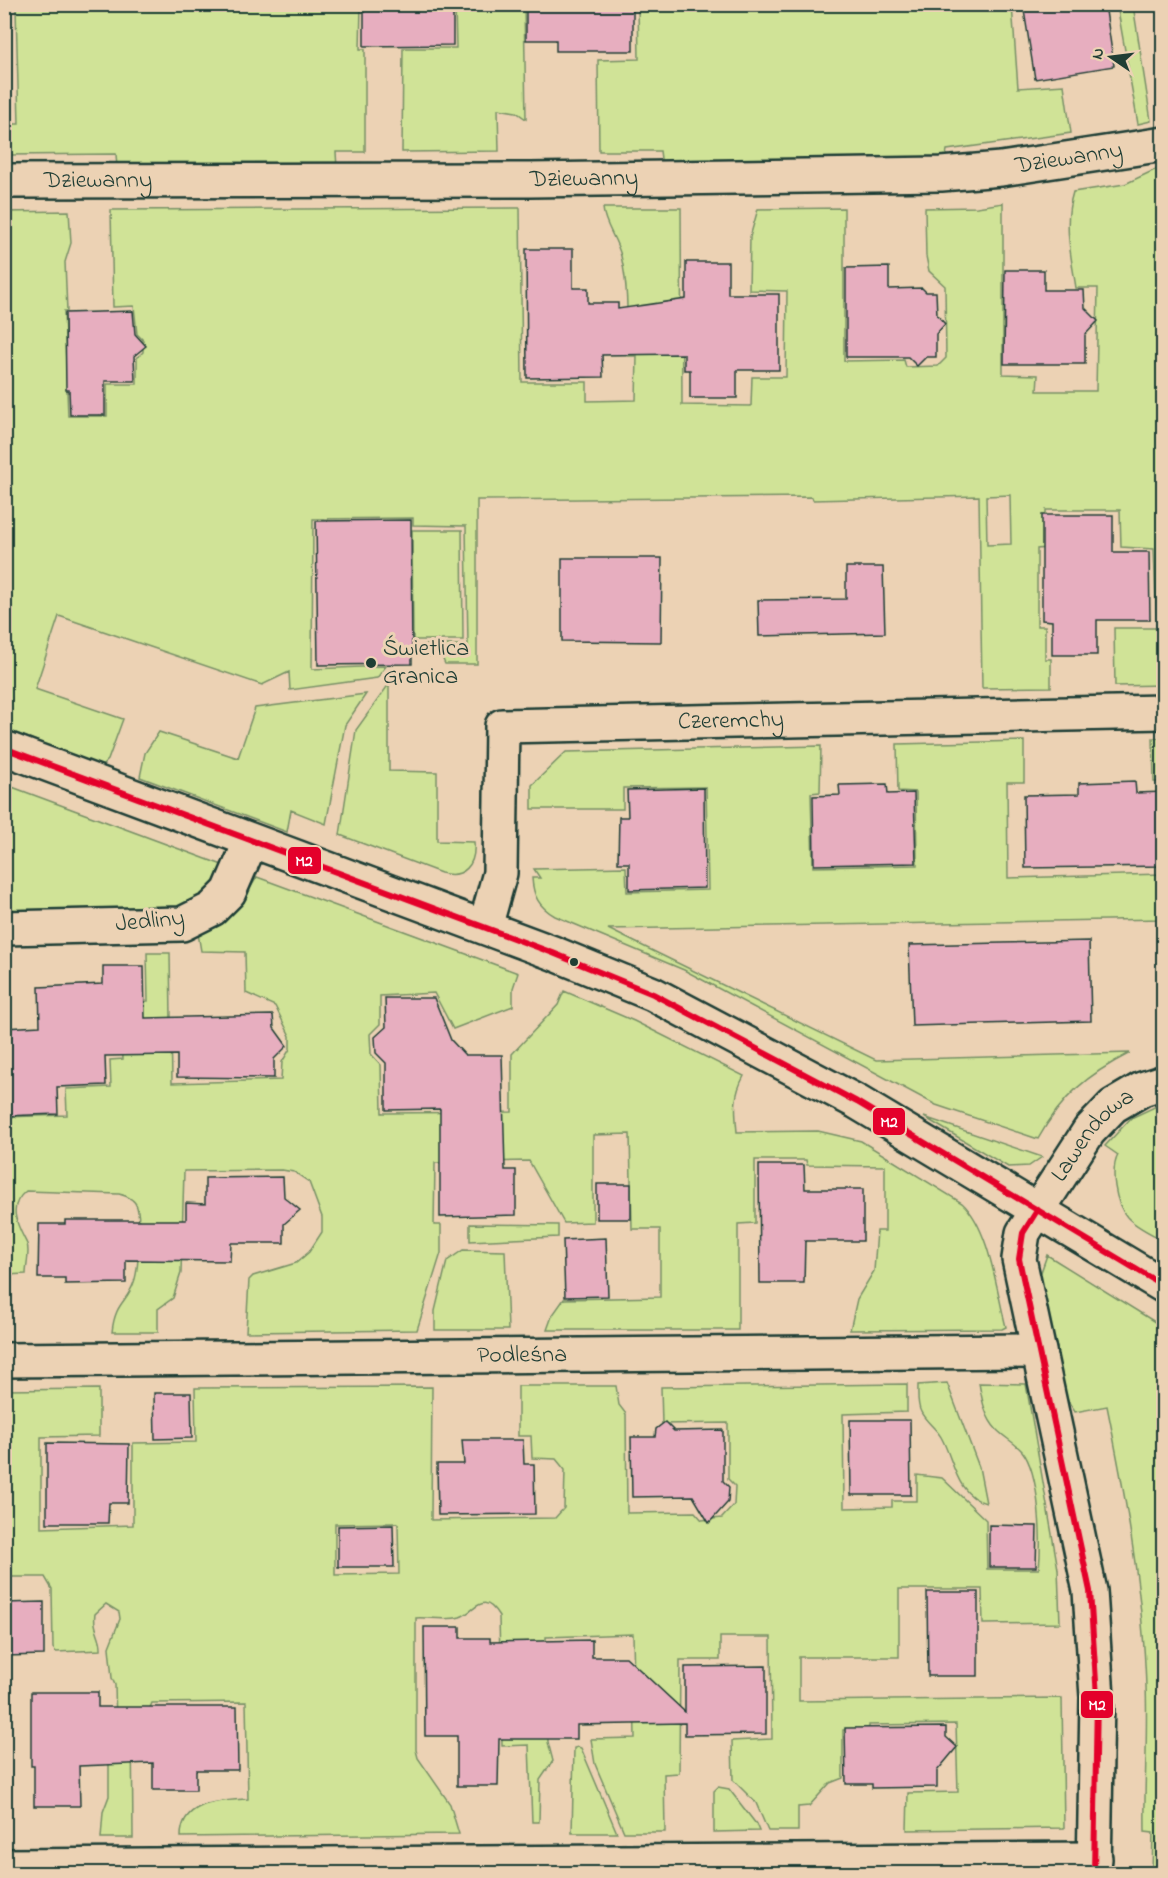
<svg xmlns="http://www.w3.org/2000/svg" width="1168" height="1878" font-family="'Indie Flower',sans-serif">
<rect width="100%" height="100%" fill="#ecd2b4"/>
<filter id="ink" filterUnits="userSpaceOnUse"><feTurbulence type="fractalNoise" baseFrequency=".0167" numOctaves="2"/><feDisplacementMap in="SourceGraphic" scale="12" xChannelSelector="R" yChannelSelector="G"/><feConvolveMatrix kernelMatrix="1 2 1 2 8 2 1 2 1" color-interpolation-filters="sRGB"/></filter>
<g filter="url(#ink)">
<path fill="#d0e397" stroke="#789066" stroke-width="1.5" fill-rule="evenodd" d="M5,5h356l-1,44h5v103h-29l1,16h-220l-1,-14 -111,1v-31h14l-3,-116h-11z
M455,5h69l2,114 -10,-7 -18,-3 1,42 -97,1 1,-104h53z
M638,5h374l6,83 46,-3 7,48 -124,17 -2,13 -283,3 -2,-15h-61l-1,-91 41,-1z
M1117,5h16l18,116 -13,3z
M1163,166v519l-48,1 -1,-58h43l-3,-79 -33,-2 -1,-37h-74v38l-9,1v77h8v33h6v28l-69,1 -3,-192 -166,4 -1,-3 -335,3v164h-32l-3,-7 -13,-1 -5,-5 -1,-6h45l-2,-119 -53,-1v-7l-100,1 -1,150 74,-3 -9,12 -87,12 -1,-18 -27,13 -203,-69 -24,73 88,30 -15,41 -6,6 -97,-37 -1,-517 65,-1 2,32 -6,19 2,49h-3l4,105h39v-32h30v-26l6,-6v-12l-6,-6 -3,-28 -21,1 -2,-97 409,-2 2,174h65v19l49,-1 1,-44h-10c0,-34 2,-67 -6,-100 -4,-17 -17,-32 -18,-48h78l1,197 69,1 1,-29h34l1,-86 -38,-1 1,-53 8,-28 86,-1v153l60,-1 2,7 32,-1 8,-8 -1,-72 -16,-15 -3,-15 -1,-48 52,-1 26,-4v171l35,1 -1,16h59l2,-103h-22c-5,-33 -13,-63 -3,-96l52,-8zM1010,495l1,49 -24,1 -1,-49z
M412,530h50l1,110h-50z
M389,684v87l48,1v69l37,1c2,23 -10,37 -33,31l-101,-38 16,-105z
M366,694l-21,31 -19,99 -35,-14 -4,22 -147,-55 5,-24 14,-21 79,26 17,-50z
M1153,738h10v44h-9z
M1024,741v41h-17l1,96 155,-4v45l-555,10 268,131 254,-7c-43,22 -68,43 -92,86l-102,-34 -252,-135 -129,-54c-16,-9 -22,-20 -23,-38h8l-6,-9 92,-2 1,25 81,-2 -2,-103 -83,1v21h-91v-24l34,-33 255,-6 -1,46 -9,1 2,74 104,-2 -1,-73 -18,-1 -1,-47z
M4,784l221,82c-13,22 -26,33 -50,45l-170,5z
M257,877l261,96 -5,15v18l-60,23 -19,-36 -54,3v28l-10,10 1,20 10,11 1,48 130,-1v-58l46,-49 6,-14 70,30 110,55c-11,20 -9,34 -7,56l81,-1 43,10 101,62c28,26 34,86 44,124l-4,2 -152,1 7,-31 17,-28 3,-40h8v-65l-78,-1 -1,-5h-51v63l-17,1v106h-191l5,-14 12,-17 96,-2v-68h-28l-2,-95 -37,1v87l-29,1 -35,-62 -94,2 -1,62h7v28l-24,77 -171,2 3,-52 4,-4 43,-13 13,-11 13,-20v-15l-13,-35 -15,-10 -12,-2 -98,1 -3,102 -8,25 -15,11v23h-46c3,-30 15,-29 22,-50 5,-13 7,-62 3,-75 -2,-8 -10,-11 -18,-13l-93,-3c-20,16 -8,35 1,53 3,8 -1,22 -1,30l-21,1 -1,-158 63,-2 -1,-26 45,-2 -1,-27 13,-1 -2,-57 27,-1 -1,-48h23l2,130 109,-3 1,-18 8,-13v-13l-15,-30 -29,-13 -1,-41 -44,-1 -3,-18c32,-9 43,-29 59,-56z
M1163,1103h1l-1,137c-11,-6 -27,-13 -36,-23 -12,-14 -17,-47 -9,-62l-13,-9 26,-28z
M924,1117l118,40 -13,9 -21,1z
M470,1224l88,1v12l-88,4z
M463,1250l42,1 3,79h-73v-19l12,-50z
M1047,1255l116,72v546h-11l1,-40 -8,-1c-1,-48 3,-97 1,-146 -3,-94 -20,-187 -39,-280l-32,6 -19,-30 -17,-104z
M947,1383l32,84 7,36c-30,-7 -32,-43 -45,-66 -5,-9 -16,-16 -20,-25 -4,-7 -3,-19 -3,-27z
M979,1383l47,1 32,185 2,54 -77,1 -1,-35h-83v68h-100v44l263,-3 2,130 -157,2 1,-37 50,-1 -2,-68 -87,1v4l-26,1v48l-13,5 -21,23 -11,1v24h-30l-12,-28 -23,-23 -1,-39 40,-2 -1,-102h-51v23h-40l-1,113 -15,1 1,58h-41l-29,-68 -4,-25 44,-1 -2,-104 -87,3 2,105 5,19 -13,19 -1,42h-7l-3,-77 -27,1 -3,-130c-16,-26 -23,-5 -39,1 -13,4 -32,0 -44,1v132l2,8 32,46 9,30 -278,3c0,-36 38,-36 67,-38l-2,-97 -94,1 -3,7 -17,12 1,116h-32l2,-26 6,-16v-50l7,-22 -1,-39 -3,-7 -3,-31 11,-28 -1,-7 -13,-8 -11,10c-3,14 7,22 6,36l-45,2 -3,-4 -1,-59 -7,-12h-40l-1,-187 95,-1v47l-58,1v91l92,-3v-82l63,-1 -1,-54 237,-1 -1,133 124,-2 9,-10 1,-38 -9,-11 -24,-1 -1,-22h-13v-50h98l3,19 7,9 1,99 68,-1 7,8 20,-2 12,-13 1,-19 -7,-7v-56l-66,1 -1,-37 246,-3v28l-64,2 1,94 48,-1v-6h25v-26l25,3 44,42 1,49h52c3,-28 1,-96 -17,-118 -7,-8 -17,-13 -25,-21 -12,-12 -15,-30 -18,-47zM398,1523l1,51 -64,1v-51z
M578,1747l3,1 36,85h-45l2,-85z
M718,1787l11,2 27,35 3,7 -45,1v-41z"/>
<path fill="#e7aebf" stroke="#1f3d34" stroke-width="1.5" d="M364,4h89v41l-89,1z
M526,4h107v47h-77v-11h-30z
M1023,4h82l9,62 -79,13z
M526,249h47v39h15v15h30v6l68,-10v-37h42v32h51v76h-42v28h-47v-28h-6v-16l-82,1 1,22 -76,1z
M889,267v22l33,-1 4,4h10l1,23 8,9 -9,10v23h-10l-9,9 -9,-9h-62v-89z
M1005,270h39v20h40l1,18 13,13 -13,14v29h-81z
M133,311l2,23 11,12 -12,10 1,25h-30v34h-35l-1,-25h-3l-1,-77z
M1042,515h71v37h36l1,68h-53v35h-45v-34l-10,-1z
M411,520l1,144 -94,1 -2,-144z
M562,558h100l-1,84 -99,-1z
M846,567h37l2,66 -126,3 -1,-36 88,-1z
M1135,781l1,12 28,-1v74l-139,2 -1,-73 55,-1v-11z
M887,784l1,10 26,-1 2,70 -102,2 -1,-69 27,-1 -1,-10z
M704,788l1,100 -76,2v-27h-11l1,-46h9l-1,-27z
M1089,941l2,80 -179,5 -3,-81z
M103,966h41l1,52 128,-3 1,13 13,18 -13,13v19l-97,-1v-22l-72,1 1,29 -49,2 1,27 -54,2v-88l36,-2 -1,-39 64,-3z
M385,998h49l17,42 14,15h37l3,115h11v45l-76,2v-108l-54,1v-47l-10,-10 -1,-16 11,-10z
M759,1165h45l1,24h58v52h-58l-1,42h-44z
M283,1177l1,20 16,13 -16,14v19h-53l-1,18 -104,-1v23l-61,1v-6h-27l1,-54h26v-4h121v-17l19,1v-26z
M597,1184h34v35h-34z
M606,1238l2,58 -43,1 -2,-57z
M154,1393h37l1,45 -37,1z
M850,1420h60l1,75h-60z
M665,1422l9,9 49,-1v51l6,6 -1,15 -19,21 -16,-27 -61,1 -1,-60h24l1,-8z
M462,1440h61l1,24h10l1,50 -97,1 -1,-51h27z
M47,1443l82,1 -1,59h-19l-1,20h-61z
M393,1525l1,42h-56v-41z
M989,1525l48,1 -1,41h-47z
M927,1592h51v84h-50z
M44,1602v53l-40,1v-53z
M424,1627h36v11h30v4l102,-2v17h34l59,55v-45l81,-1v68l-81,1v-12l-108,2v14h-78l-1,47h-41v-50h-32z
M31,1692h67v15h139l1,63h-42v20h-43v-27l-74,3 1,40h-46v-40h-3z
M946,1727v10l11,10 -20,24v16l-65,1v-4h-26l-1,-56z"/>
<g fill="none" stroke-linecap="round" stroke-linejoin="round">
<g stroke="#1f3d34" stroke-width="38">
<g id="minor">
<path id="s1" d="M4,181l526,-1 411,-6 60,-5 163,-25"/>
<path id="s2" d="M485,927l15,-54 2,-147 662,-14"/>
<path d="M4,928l178,-4 30,-15 17,-17 22,-51"/>
<path id="s3" d="M4,1360l1035,-9"/>
<path d="M4,1866l1091,-7"/>
<path id="s4" d="M1094,1874l3,-177 -7,-106 -71,-332 4,-26 66,-102 24,-25 29,-17 22,-7"/>
</g>
</g>
<g stroke="#1f3d34" stroke-width="38">
<path id="tertiary" d="M4,748l549,205 100,41 204,108 307,184"/>
</g>
<use href="#minor" stroke="#ecd2b4" stroke-width="33"/>
<use href="#tertiary" stroke="#ecd2b4" stroke-width="33"/>
<g stroke="#ecd2b4" stroke-width="10">
<path id="bus-1" d="M4,748l549,205 100,41 204,108 307,184
M1038,1209l-15,24 -4,26 71,332 7,106 -3,177"/>
</g>
<use href="#bus-1" stroke="#e4002b" stroke-width="6"/>
</g>
</g>
<g fill="#1f3d34" stroke="#ecd2b4" stroke-width="2">
<circle cx="371" cy="663" r="6"/>
<circle cx="574" cy="962" r="5"/>
</g>
<g text-anchor="middle" dominant-baseline="central" stroke-width="6" stroke-linejoin="round" paint-order="stroke">
<g font-size="24" fill="#1f3d34" stroke="#ecd2b4">
<text stroke="none"><textPath href="#s1" startOffset="1066">Dziewanny</textPath></text>
<text stroke="none"><textPath href="#s1" startOffset="580">Dziewanny</textPath></text>
<text stroke="none"><textPath href="#s1" startOffset="94">Dziewanny</textPath></text>
<text stroke="none"><textPath href="#s2" startOffset="432">Czeremchy</textPath></text>
<text transform="translate(150 922) rotate(-5)">Jedliny</text>
<text stroke="none"><textPath href="#s4" startOffset="770">Lawendowa</textPath></text>
<text stroke="none"><textPath href="#s3" startOffset="518">Podleśna</textPath></text>
</g>
<g font-size="24" fill="#1f3d34" stroke="#ecd2b4" text-anchor="start">
<text x="383" y="649">Świetlica<tspan x="383" dy="28">Granica</tspan></text>
</g>
</g>
<g stroke="#ecd2b4" stroke-width="2">
<rect x="287" y="846" width="35" height="29" rx="6" fill="#e4002b"/>
<rect x="872" y="1107" width="34" height="29" rx="6" fill="#e4002b"/>
<rect x="1080" y="1690" width="34" height="29" rx="6" fill="#e4002b"/>
</g>
<g font-size="16" text-anchor="middle" font-weight="bold" fill="#fff">
<text x="304" y="866">M2</text>
<text x="889" y="1127">M2</text>
<text x="1097" y="1710">M2</text>
</g>
<rect width="1168" height="1878" fill="none" stroke="#ecd2b4" stroke-width="24"/>
<rect x="12" y="12" width="1144" height="1854" fill="none" stroke="#1f3d34" stroke-width="2" filter="url(#ink)"/>
<g transform="translate(1111 57) rotate(284)" stroke="#ecd2b4" stroke-width="4.5" paint-order="stroke">
<path d="M0-4.5L10 22L0 15L-10 22Z" fill="#1f3d34"/>
<text y="-9" font-size="16" font-weight="bold" text-anchor="middle" fill="#1f3d34">N</text>
</g>
</svg>
